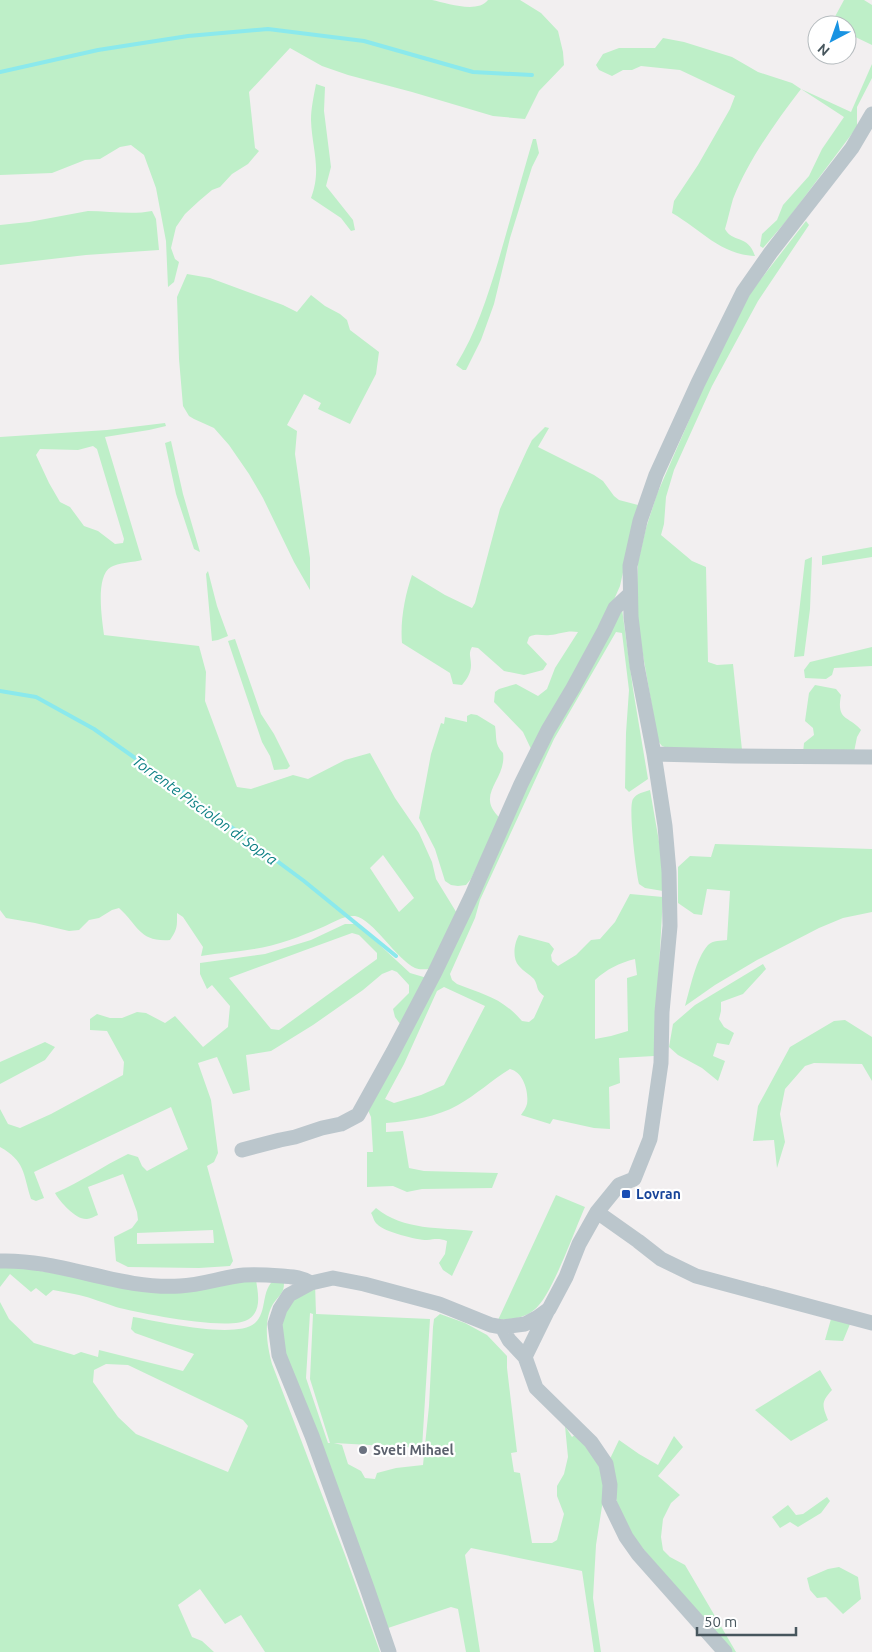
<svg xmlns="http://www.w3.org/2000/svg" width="872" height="1652" font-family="Ubuntu,sans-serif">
<rect width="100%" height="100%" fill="#f2eff0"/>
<path fill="#beefc8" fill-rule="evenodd" d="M0,0h432c15,3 45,14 56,0h32l21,13 17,18 5,21 1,13 -25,26 -14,28 -32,-3 -81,-24 -64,-17 -26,-9 -32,-18 -41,44 6,56 4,3 -11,13 -16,10 -12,13 -8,3 -13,11 -14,13 -9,13 -5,21 4,11 4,3 -5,20 -6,5 -2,-46 -10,-53 -12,-33 -13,-10 -11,2 -20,12 -15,1 -33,13 -52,2z
M844,0h20l8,5v40l-25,-12v-8l-16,-1z
M663,38l21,4 48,15 26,15 34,11 9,6 50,23 21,-48v14l-15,29v20l-69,92 -25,29 -3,-2 2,-12 15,-14 6,-15 26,-29 13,-27 22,-32 -43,-28c-26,34 -52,70 -68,110 -3,10 -5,20 -8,30 7,14 23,5 30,27 -34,-1 -55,-27 -83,-43l2,-12 24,-36 32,-56 5,-13 -55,-26 -39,-4 -9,4h-9l-11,6 -13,-6 -3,-5 7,-11 16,-6h36z
M316,84l9,3 -1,24 7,56 -5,19 27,34 2,10 -4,1 -10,-13 -30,-20c11,-29 1,-49 0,-78 0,-12 3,-25 5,-36z
M533,139h3l3,14 -7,14 -22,71 -16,66 -13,36 -15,30h-3l-7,-5c20,-32 31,-67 42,-103 12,-41 23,-82 35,-123z
M88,211c21,0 44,4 64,0l4,8 3,31 -73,5 -86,10v-40l29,-3z
M806,221l3,4 -51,76 -46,85 -38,84 -8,27 -2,27 -3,11 31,26 14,6 2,95 9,3 16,-1 9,86 -72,-1 -8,-3 -4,-5 -22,-126 2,-53 8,-34 11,-34 50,-115 40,-82z
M187,274l23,4 73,27 14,7 14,-17 14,11 15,8 7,6 3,10 29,22 -3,22 -26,50 -32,-15 3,-6 -17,-9 -17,31 10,6 -2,23 15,104v32l-16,-28 -31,-64 -14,-24 -20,-29 -15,-17 -20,-9 -5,-3 -6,-10 -4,-47 -2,-62z
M165,423l1,3 -17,4 -44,7 37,123c-7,2 -25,3 -31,7 -16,9 -9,52 -7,68l95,11 7,26 -1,29 32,86 14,2 42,-14 15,4 37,-19 25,-7 25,45 24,35 13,29 4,17 22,36 -28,54c-4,0 -11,1 -15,-1 -19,-9 -42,-49 -60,-52 -11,-1 -23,7 -32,11 -22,9 -46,19 -69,22 -18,3 -35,4 -53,7l2,-9 -20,-30 -6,-4c0,12 1,16 -7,27 -31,2 -31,-14 -51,-32l-7,2 -13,8 -10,2 -10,10 -10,1 -34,-8 -29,-5 -6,-8v-473l107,-7zM93,446l4,3 27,90 -1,4 -8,1 -17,-13 -14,-5 -14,-19 -10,-5 -11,-19 -13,-28 4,-6 38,1zM383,855l31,43 -15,14 -29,-44z
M545,427l4,1 -11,19 56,28 9,6 11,15 5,4 19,5 -18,81 -19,43 -70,120 -8,-17 -29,-30 1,-10 4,-3 17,-5 22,12 9,-7 8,-21 23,-36c-11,-2 -18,2 -28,3 -8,1 -14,-2 -21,2l-2,6 20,21 -4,6 -19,5 -20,-4 -26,-23 -6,-1c-4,7 -1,10 -1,18 0,8 -4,14 -9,20l-9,-1 -3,-11 -48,-30c-2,-22 3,-48 10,-68l33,20 27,13 3,-5 25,-94 27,-59 5,-10z
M171,441l12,53 17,58 -6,-3 -18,-55 -11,-51z
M872,547v10l-50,8v-9z
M812,557l-2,52 -6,47 -10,1 11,-97z
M208,571l9,35 11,30 -10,4 -6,1 -6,-67z
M622,609l11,80 15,90 -19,13 -4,-4 1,-55 3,-43 -7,-57 -6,-1 -62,107 -74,161 -5,18 -25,56 2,6 5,4c27,11 44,13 65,37l7,1 5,-4 10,-22c-9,-7 -5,-9 -10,-17 -5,-5 -11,-8 -15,-13 -7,-7 -5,-23 0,-31l30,8 5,6 -3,6 1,6 6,5 18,-11 15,-15 9,-1 15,-17 15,-28 33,3 -9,159 -35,2 1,25 -11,4 1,42 -16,-1 -41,-9 -3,5 -29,-9c2,-3 5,-7 6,-11 2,-13 -4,-32 -17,-35 -18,11 -34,26 -52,36 -21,12 -48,16 -72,18v9l17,-1 6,37 15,3 74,2 -6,15 -70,1 -15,3 -14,-6 -26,1v-35h6l-2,-35 -4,-9 166,-342zM635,959l2,16 -10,3 1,53 -17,5 -16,3v-59c12,-11 24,-17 40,-21zM444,987l41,19 -41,79 -23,10 -27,8 -9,-4 19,-35 33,-73z
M235,639l26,75 13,20 16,32 -3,3 -13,1 -4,-14 -8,-14 -34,-101z
M872,647v19l-38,2 -2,7 -6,4 -21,-1 -1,-8 6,-8z
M815,685l21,4 5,6c-5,26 8,21 20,35l-4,7 -3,15 -51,1 1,-10 10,-8 -1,-7 -8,-7 4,-28z
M471,714l6,1 18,11c2,11 -1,18 8,27 4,27 -29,41 -3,65l-29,61 -5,6 -8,1 -7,-1 -6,-4 -10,-32 -16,-31 12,-64 10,-31 3,1 1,-7 22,5v-6z
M650,790l11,63 2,38 -18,-3 -6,-4c-3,-12 -11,-77 -6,-85 4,-6 11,-7 17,-9z
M715,844l157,5v63l-29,6 -24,10 -62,32 -42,25 -30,21c5,-17 11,-48 23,-61 5,-5 13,-4 19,-5l3,-49 -23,-2 -5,26 -8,-1 -16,-11v-36l12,-11 21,1z
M345,924h12l53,49 17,5 -24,50 -8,-11 -2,-8 16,-16v-8l-12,-13 -5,-2 -10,4 -19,16 -50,35 -42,26 -25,4 4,35 -17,4 -16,-37 -19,6 13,37 7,53 -4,9 -7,4 26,95 -3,5 -31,2 -71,-1 -12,-6 -2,-24 18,-9 6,-8 -1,-8 -14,-38 -35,13 10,28c-3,1 -8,4 -11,4 -11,1 -27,-17 -32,-26 26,-11 48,-27 73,-39l10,3 4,9 5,5 41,-22 -17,-42 -137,65 10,26 -8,3 -5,-2c-8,-26 -6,-38 -31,-52v-38l8,15 12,4 31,-14 72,-39 1,-13 -17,-31 -17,-1v-11l7,-5 13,4h12l15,-6 9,1 19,10 10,-7 28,31 25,-20 2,-21 -18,-21 -5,4 -7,-15v-11l65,-9 46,-14zM352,933l7,2 18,18v6l-98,71 -8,-1 -42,-51zM213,1230l1,13 -77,1v-11z
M763,964l3,5 -23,25 -22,8v9l-2,8 5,8 10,6 -5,12 -12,-2 -4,13 12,5 -7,20 -16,-13 -24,-13 -9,-8 4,-23 22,-19z
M845,1020l27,17v44l-10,-17 -48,-1 -9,3 -20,23 -5,25 5,28 -8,26 -3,-28 -21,1 5,-35 32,-59 44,-26z
M45,1042l10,5 -10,13 -45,24v-22z
M556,1195l29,12c-10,22 -34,91 -51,103 -11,9 -23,9 -36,10z
M376,1208c28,23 64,19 97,23l-21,45 -9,-6 -4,-7 6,-9 2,-13c-8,-3 -12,-2 -20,-1 -10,0 -43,-8 -50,-16 -3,-2 -4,-8 -6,-11z
M5,1265l136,23 115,-8c2,13 6,30 -7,39 -18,13 -110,-6 -133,-12 -12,-4 -24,-9 -37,-12 -8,-2 -17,-3 -26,-5l-7,6 -10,-8 -5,4 -21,-18 -10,13v-21z
M275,1279l9,4c0,11 -5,12 -11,21 -10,17 -6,42 -1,60l73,191 35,97h-115l-24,-37 -16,9 -25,-35 -22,16 14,32 10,4 12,11h-214v-350l9,17 25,24 40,12 7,-3 17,5 1,-7 84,21 11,-17 -59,-21 -4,-4 2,-12c24,4 103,23 122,6 13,-12 5,-32 20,-44zM106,1364l22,1 115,55 5,6 -20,46 -92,-38 -18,-17 -25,-35 1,-12z
M315,1283l1,31 114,5 -8,129 -88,-5 8,2 6,19 13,7 4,7 10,1 2,-6 19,-5 27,-3 6,-59 4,-79 1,-8 6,-5 25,9 22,12 20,21v12l10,84 -6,1 3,19 6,1 12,70h20l5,-3 7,-26 -7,-18v-10l7,-12 4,-17 -3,-31 7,11 4,-3 19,25 5,9 5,19 -9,58 -3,53 8,54h-7l-12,-81 -111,-23 -6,7 15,97h-14l-8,-43 -7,-2 -66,22 -99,-264c-2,-12 -6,-24 -6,-36 -1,-21 20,-34 35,-46zM310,1313l3,1 -3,65 20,64h-2l-22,-65z
M831,1319l19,5 -7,17 -18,-1z
M820,1370l12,20c-11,12 -10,15 -4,30l-37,21 -36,-31z
M674,1436l9,11 -25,29 22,19 -9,8 -8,16 -2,18 2,13 7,7 15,8 51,87h-5l-109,-128 -14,-61 11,-23 20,14 19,11z
M827,1497l3,4 -9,12 -23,14 -8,-5 -10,6 -8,-11 16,-12 8,10 7,-1z
M839,1567l19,10 3,22 -18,15 -17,-17 -9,1 -7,-8 -3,-12 21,-9z"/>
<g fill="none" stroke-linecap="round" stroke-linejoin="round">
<path stroke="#8be9ec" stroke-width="4" d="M0,72l98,-22 90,-14 80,-7 96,12 109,31 59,3
M0,691l36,6 58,32 102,72 108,80 92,75"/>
<path stroke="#bbc6cc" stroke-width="15" d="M654,754l81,2 137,1
M242,1150l38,-10 15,-3 27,-9 19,-4 17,-9 35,-63 42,-80 37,-77 49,-111 27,-54 25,-42 31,-57 11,-23 15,-14
M597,1212l41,29 23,18 35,17 176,47
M0,1261c61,-2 119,29 180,25 22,-1 43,-9 64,-11 12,-1 25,0 38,1 12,1 18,1 29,7
M502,1327l7,13 16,17 11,31 55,54 15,22 4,21 -1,17 17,35 12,17 87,98
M525,1357l23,-47
M389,1652l-22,-64 -55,-152 -33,-81 -4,-31 5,-15 9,-14 22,-12 22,-5 31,6 75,20 52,21 11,2 23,-3 13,-7 11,-8 17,-32 13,-33 18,-32 22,-27 15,-6 16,-40 11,-76 1,-51 8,-86 -1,-54 -4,-46 -11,-72 -17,-88 -6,-49 -1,-51 10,-45 16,-46 42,-92 45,-91 28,-40 81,-104 20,-34"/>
</g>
<rect fill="#1a4fb4" stroke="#fff" stroke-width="2" x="621" y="1189" width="10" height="10" rx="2.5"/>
<circle fill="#6b7280" stroke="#fff" stroke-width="2" cx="363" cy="1450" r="5"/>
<g text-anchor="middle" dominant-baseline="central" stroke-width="4.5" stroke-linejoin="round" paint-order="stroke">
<g font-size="14" font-weight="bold" fill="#164399" stroke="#fff" text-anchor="start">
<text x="636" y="1194">Lovran</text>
</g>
<g font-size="14" font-weight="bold" fill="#5b616d" stroke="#fff" text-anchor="start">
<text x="373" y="1450">Sveti Mihael</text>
</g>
<g font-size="15" font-style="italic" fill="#0d8084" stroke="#fff">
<text transform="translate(205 810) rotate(36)">Torrente Pisciolon di Sopra</text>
</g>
</g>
<g transform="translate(832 40) rotate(221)"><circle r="24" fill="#ffffff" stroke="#b5bbbe"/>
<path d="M0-4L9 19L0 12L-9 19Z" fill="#1993e2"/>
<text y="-8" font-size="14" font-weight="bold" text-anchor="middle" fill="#47565d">N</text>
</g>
<path d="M697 1627v8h99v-8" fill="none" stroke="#47565d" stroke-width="2.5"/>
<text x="704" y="1627" font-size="15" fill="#47565d" stroke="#ffffff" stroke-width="4" paint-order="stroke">50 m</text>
</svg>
